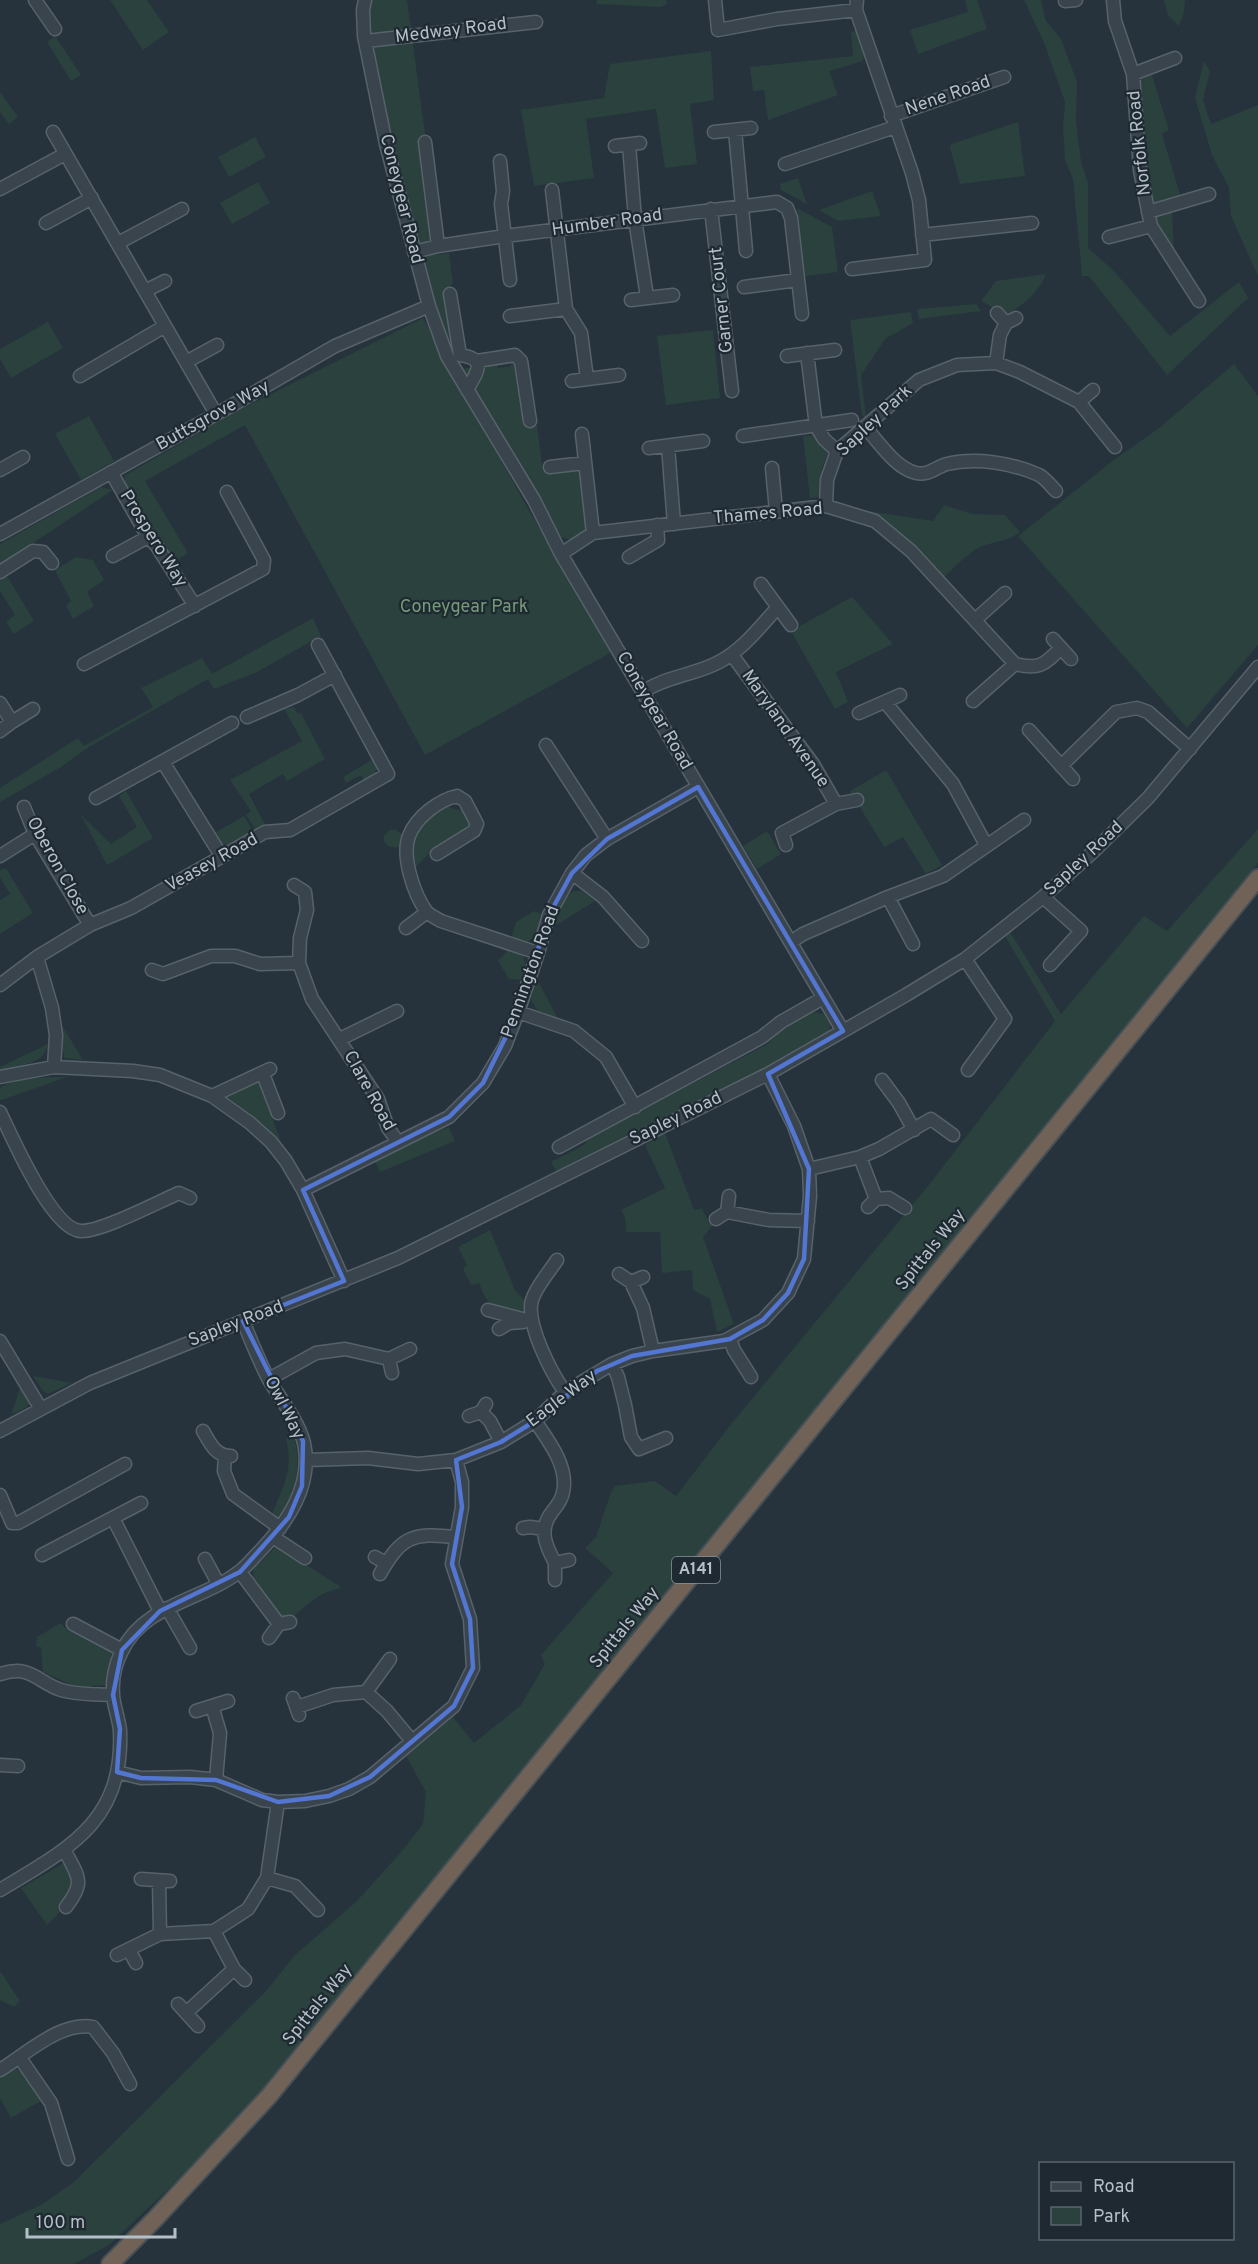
<svg xmlns="http://www.w3.org/2000/svg" width="1258" height="2264" font-family="Overpass,sans-serif">
<rect width="100%" height="100%" fill="#26333c"/>
<path fill="#2a413e" d="M110,0h37l22,32 -26,18z
M357,0h50l18,134 -4,6 11,98 4,17 13,-2 4,30 -8,8 10,47 -5,4 -20,-44 -31,-122 -29,-131z
M597,0h69l1,4 -7,3 -64,-3z
M965,0h12l10,29 -69,25 -8,-24 58,-18z
M1024,0h17l5,21 15,18 16,43 -1,39 5,41 7,21v65l26,23 56,65 69,-54 9,16 -81,77 -78,-99h-7l-9,-97 -8,-19 -2,-32 2,-26 -20,-57z
M1164,0h21l-1,12 -5,14 -11,-11z
M856,31l8,24 -1,6 -34,10 9,24 -70,25 -4,-30 -11,1 -3,-24 103,-11 -2,-24z
M55,36l26,39 -10,6 -24,-39z
M711,51l3,49 -24,4 7,60 -32,4 -9,-59 -70,10 8,59 -60,8 -13,-76 83,-12 6,-34z
M1204,61l6,10 -7,29 8,24 47,-19v171l-27,-60 -2,-28 -17,-33 -17,-57z
M1151,72l18,58 -7,4 19,64 -28,8 -9,-40 -6,-90z
M0,92l18,25 -9,7 -9,-12z
M1018,122l7,54 -65,8 -10,-36 1,-4z
M255,137l11,20 -37,20 -11,-20z
M798,178l9,26 -26,-14 -1,-6z
M258,182l12,21 -38,21 -12,-21z
M872,191l9,25 -43,5 -19,-11z
M797,208l35,19 6,45 -33,4z
M1172,210l2,42 -17,-26 -2,-11z
M1046,274c-4,14 -26,36 -41,40l-24,-13 15,-20z
M976,304l5,7 -62,8 -2,-10z
M911,312l2,11 -28,16 -24,36 5,43 -4,-2 -12,-96z
M423,318l100,182 89,152 -187,103 -180,-330 -100,56 43,72 -14,9c-15,-22 -48,-60 -50,-86l113,-65z
M48,322l15,26 -52,30 -11,-19v-10z
M713,330l7,68 -54,7 -9,-69z
M515,360l4,5 8,61 10,-1 6,47 34,-3 5,4 8,56 -20,11 -10,-3 -98,-168 34,-6 2,5 13,-2v-5z
M1234,364l24,32v249l-71,83 -169,-192 97,-77 44,-31z
M89,416l25,45 -33,19 -26,-46z
M814,435l13,14 1,4 -6,15 -1,25 -3,4 -8,1 -7,-62z
M101,487l12,3 -113,75v-21z
M944,505l29,9 32,1 15,17c-12,10 -26,9 -40,15 -14,7 -26,21 -37,31l-34,-39 -24,-19 -23,-10 71,11z
M76,557l17,3 11,20 -17,12 7,14 -21,13 -7,-14 5,-4 -16,-31z
M7,576l27,45 -20,13 -8,-12 9,-7 -15,-24v-11z
M852,597l41,47 -57,28 12,30 -13,7 -44,-78z
M313,618l8,18 -64,36 -43,17 -6,-10 -119,68 -28,20 -61,35v-14l78,-50 6,8 69,-39 -12,-19 61,-30 10,16z
M294,707l4,7 3,-1 24,46 -38,22 -4,-7 -34,20 16,31 -9,5 -10,-15 5,-4 -21,-31 72,-39 -18,-32z
M375,758c4,13 -1,17 -10,24l-4,-7 -15,8 -3,-6z
M886,770l56,95 -16,9 -23,-37 -19,10 -34,-56z
M126,791l27,47 -46,27 -26,-50 30,29 26,-17 -18,-31z
M443,805l15,5 7,-1 6,17 -36,21 -22,23c-4,-35 6,-43 30,-65z
M244,816l9,15 -22,14 -11,-1 -7,-10z
M1258,829v34l-63,81 -931,1144 -84,90 -71,67 -35,19h-74v-40l41,-19 33,-23 192,-191 29,-36 62,-54 45,-50 21,-27 3,-32 -20,-36 47,-39 21,26 47,-38 24,-41 -4,-9 72,-82 -28,-25 11,-11 15,-45 4,-6 40,-5 21,15 56,-73 200,-242 123,-160 -50,-85 5,-4 51,82 83,-98 23,15z
M390,830h6l10,7 -4,10c-9,1 -14,1 -19,-7l2,-6z
M767,831l14,23 -24,15 -14,-23z
M6,868l27,45 -33,21v-34l10,-6 -10,-17v-7z
M574,891h8l13,10 -40,25c3,-13 7,-29 19,-35z
M534,911l8,3 -6,22 -10,7 -15,-4 5,-17z
M508,950l14,4 4,11 -4,15 -13,-1 -11,-18z
M537,979l20,38 -19,-6 -7,-11z
M810,1011l14,3 7,10 -2,10 -65,36 -207,103 -6,-11 33,-17 5,-7 179,-94 17,-18z
M60,1026l3,1 20,33 -19,-2z
M48,1044c-4,22 -30,21 -48,25v-2z
M67,1077l-65,23 -2,-1v-11c12,-11 51,-11 67,-11z
M258,1079l23,63 -31,-28 -27,-18z
M449,1127l6,14 -75,31 -5,-11 43,-22z
M665,1133l29,77 8,-2 7,15 4,2 -10,12 31,87 -17,8 -7,-33 -17,-9 -1,-20 -30,3 -2,-41h-34l-1,-14 -4,-8 44,-22 -20,-43z
M490,1230l25,60 12,13 -8,10c-27,-7 -29,-3 -40,-30l-8,2 -8,-16 4,-4 -9,-18z
M33,1376l39,7 -24,11 -5,-3z
M21,1385l8,18 -2,4 -16,8z
M292,1432c9,24 7,48 -5,71 -3,6 -6,12 -12,15l-4,-2c12,-29 23,-45 15,-78z
M277,1546l61,39 3,3c-20,4 -31,14 -46,27l-5,-1 -6,4 -6,-1 -24,-37 -1,-11z
M61,1623l6,7 45,21 -6,34 -30,2 -33,-15 -2,-25 -5,-1 1,-9z
M64,1863l10,18 -16,33 -11,11 -26,-37z
M0,1971l20,30 -6,6 -14,-7z
M13,2067l9,5 19,29 -30,17 -11,-20v-24z"/>
<g fill="none" stroke-linecap="round" stroke-linejoin="round">
<g stroke="#57626a" stroke-width="15">
<path id="minor" d="M35,0l20,29
M365,0l-2,10 1,26 22,108 43,162 18,50 87,144 27,54 282,477
M715,0l3,30 59,-11 79,-9
M1113,0l2,21 18,53 7,96 11,56 48,75
M1065,1l11,-1
M366,41l170,-19
M1133,74l42,-16
M891,116l113,-39
M735,130l11,121
M53,132l163,282
M714,132l37,-4
M425,142l13,104
M629,145l6,74 12,78
M615,146l25,-3
M500,161l3,30 -2,13 9,76
M785,164l110,-37
M0,189l65,-35
M552,190l14,119 15,24 6,46
M711,209l21,182
M1148,212l61,-18
M46,223l46,-25
M922,235l110,-12
M1109,237l42,-11
M118,243l64,-34
M414,252l24,-6 67,-10 272,-34 10,6 4,10 11,96
M852,269l73,-9 -6,-60 -7,-27 -56,-163 1,-10
M744,287l54,-7
M145,291l20,-10
M450,294l10,61c28,4 17,17 7,35
M631,300l42,-5
M997,313l9,10 10,-5
M510,316l56,-7
M807,353l9,73 8,13 13,12
M787,356l48,-6
M477,361l38,-6 6,6 9,60
M186,362l31,-17
M996,363l4,-28 6,-12
M80,376l85,-50
M572,381l47,-6
M1079,402l14,-12
M865,427c14,15 30,41 51,46 12,3 20,-6 31,-9 29,-7 65,-1 92,11 6,3 12,11 17,16
M582,434l11,99
M743,436l109,-16
M668,446l6,78
M649,448l54,-7
M550,467l34,-4
M772,468l4,43
M0,470l23,-13
M111,472l37,65 8,8 39,61
M826,506l1,-26 10,-29 82,-71 38,-15 39,-2 24,9 59,30 36,45
M0,534l238,-132 97,-56 94,-40
M561,554l32,-21 233,-27 49,15 36,30 104,113c24,6 29,1 46,-16
M113,556l35,-19
M629,557l29,-17 -1,-15
M0,572l33,-21 10,1 9,11
M761,584l30,41
M975,620l30,-27
M1053,639l18,20
M732,655l81,109 23,40
M84,664l179,-95 1,-9 -37,-68
M644,691c22,-14 48,-16 71,-27 26,-12 44,-36 63,-57
M973,701l42,-37
M885,702l68,82 33,61
M0,703l12,19 21,-13
M859,713l41,-18
M247,717l51,-22 37,-20
M1029,730l44,49
M0,731l12,-9
M546,745l61,94
M163,762l59,95
M1061,766l55,-54 21,-4 11,4 42,37
M96,798l136,-75
M24,807l11,27 55,91
M786,845l-4,-12 54,-29 21,-4
M437,854l37,-23 3,-7 -12,-23 -8,-5c-18,4 -41,21 -48,40 -8,20 5,58 17,75 3,4 10,7 15,10l97,32
M0,856l35,-22
M572,873l31,24 39,44
M294,885l11,7 2,18 -7,28 -1,25 13,36 66,100 10,29 10,14
M888,897l25,47
M1043,897l38,34 -31,34
M406,928l21,-16
M791,942l12,-8 85,-37 55,-21 81,-56
M37,957l15,51 4,27 -2,32
M965,959l40,60 -37,51
M152,970l11,4 48,-18h24l25,8 39,-1
M0,985l37,-28 53,-32 41,-17 134,-76 25,-2 98,-56 -70,-129
M518,1012l56,19 32,26 29,50
M340,1039l57,-28
M263,1074l15,39
M0,1077l54,-10 79,4 27,4 52,21 38,27 21,19 15,19 17,29 41,91
M882,1080l17,23 15,27
M212,1096l58,-27
M0,1112c12,25 52,118 81,119 20,1 77,-29 98,-38l11,5
M559,1147l203,-110 19,-15 42,-24
M860,1157l16,42
M809,1169l51,-12 19,-8 52,-30 22,16
M303,1190l146,-73 34,-34 22,-37 13,-34 20,-59 11,-38 23,-42 14,-18 21,-16 91,-52
M868,1207l8,-8 13,-1 16,10
M727,1212l42,8 39,1
M716,1219l11,-7 2,-16
M557,1260c-8,12 -21,27 -25,40 -7,23 20,74 33,92
M619,1274l12,8 12,26 10,43
M631,1282l12,-5
M488,1310l42,11
M499,1329l10,-6 14,-1
M730,1339l4,11 17,27
M0,1341l41,68
M389,1359l3,14
M612,1364l6,13 7,28 6,32 8,12 27,-11
M269,1379l47,-26 29,-4 44,10 21,-10
M481,1412l9,9 11,21
M469,1416l12,-4 5,-8
M535,1421c13,19 34,46 28,71 -1,8 -7,15 -11,20 -14,18 -6,34 3,51
M0,1431l90,-48 308,-125 370,-184 138,-79 59,-36 78,-62 51,-46 54,-53 110,-131
M203,1431c7,12 12,25 28,25
M225,1456l-1,15 9,23 47,34
M306,1460l62,-2 50,6 38,-4 45,-18 34,-21 30,-29 47,-28 20,-8 21,-5 71,-10 39,-21 25,-27 16,-34 6,-63 -1,-27 -15,-43 -26,-52
M0,1495l12,28h6l107,-59
M113,1518l47,93
M523,1528l7,-1 14,2
M273,1537l32,21
M42,1555l99,-52
M375,1557l11,6
M205,1559l13,24
M240,1572l39,52 11,-2
M380,1574c21,-37 32,-42 75,-37
M555,1580v-17l14,-3
M167,1608l23,40
M73,1624l49,26
M269,1638l10,-14
M0,1674c31,-10 37,8 61,16 16,5 35,4 52,5
M366,1692l21,19 25,30
M293,1698l6,17
M212,1706l8,27 -4,47
M297,1707l36,-12 33,-3 24,-33
M196,1711l32,-10
M0,1765l18,1
M117,1772l24,6 49,-1 26,3 46,20 16,2 27,-1 24,-5 20,-7 21,-12 84,-71 19,-38 -3,-49 -18,-55 10,-57v-25l-6,-22
M65,1851c13,26 21,30 1,56
M267,1878l28,8 23,24
M141,1879l29,2
M159,1881l1,53
M0,1890c68,-41 124,-68 120,-159 -1,-12 -6,-24 -7,-36 -1,-14 2,-31 9,-44 22,-47 82,-51 118,-80 7,-5 13,-13 19,-19 28,-29 54,-66 45,-109 -6,-23 -23,-43 -35,-63 -10,-19 -18,-39 -26,-59
M129,1950l7,13
M117,1955l43,-21 54,-3 34,-22 19,-31 11,-76
M234,1969l11,11
M178,2004l20,22
M186,2013l48,-44 -20,-38
M20,2058l31,45 17,56
M0,2070c26,-16 61,-49 93,-43l20,26 17,31"/>
</g>
<g stroke="#444f57" stroke-width="20">
<path id="highway" d="M110,2264l45,-45 114,-123 989,-1218"/>
</g>
<use href="#minor" stroke="#39444c" stroke-width="12"/>
<use href="#highway" stroke="#716257" stroke-width="16"/>
</g>
<path fill="none" stroke="#5276d2" stroke-width="4.5" stroke-linejoin="round" d="M698,787l145,244 -75,43 41,95 -5,90 -16,34 -25,27 -33,19 -98,17 -35,15 -62,50 -34,21 -45,18 6,47 -10,57 18,55 3,49 -19,38 -84,71 -41,19 -51,6 -62,-22 -75,-2 -24,-6 3,-43 -7,-34 9,-45 38,-39 80,-39 49,-55 13,-31 1,-45 -60,-120 101,-40 -41,-91 146,-73 34,-34 35,-71 31,-97 23,-42 35,-34z"/>
<g text-anchor="middle" dominant-baseline="central" stroke-width="4.5" stroke-linejoin="round" paint-order="stroke">
<rect fill="#1e2931" stroke="#88929a" stroke-width="1.5" x="672" y="1557" width="48" height="26" rx="4.5"/>
<g font-size="16" font-weight="bold" fill="#b5bfc7">
<text x="696" y="1570">A141</text>
</g>
<g font-size="18" fill="#b5bfc7" stroke="#1e2931">
<text transform="translate(451 31) rotate(-7)">Medway Road</text>
<text transform="translate(948 96) rotate(-19)">Nene Road</text>
<text transform="translate(1140 143) rotate(-96)">Norfolk Road</text>
<text transform="translate(401 199) rotate(76)">Coneygear Road</text>
<text transform="translate(607 223) rotate(-8)">Humber Road</text>
<text transform="translate(722 300) rotate(-96)">Garner Court</text>
<text transform="translate(213 416) rotate(-29)">Buttsgrove Way</text>
<text transform="translate(875 421) rotate(-43)">Sapley Park</text>
<text transform="translate(768 514) rotate(-5)">Thames Road</text>
<text transform="translate(153 539) rotate(58)">Prospero Way</text>
<text transform="translate(654 711) rotate(60)">Coneygear Road</text>
<text transform="translate(785 729) rotate(55)">Maryland Avenue</text>
<text transform="translate(1084 859) rotate(-43)">Sapley Road</text>
<text transform="translate(212 863) rotate(-29)">Veasey Road</text>
<text transform="translate(57 866) rotate(61)">Oberon Close</text>
<text transform="translate(531 972) rotate(-70)">Pennington Road</text>
<text transform="translate(369 1091) rotate(61)">Clare Road</text>
<text transform="translate(676 1119) rotate(-26)">Sapley Road</text>
<text transform="translate(931 1250) rotate(-51)">Spittals Way</text>
<text transform="translate(236 1324) rotate(-21)">Sapley Road</text>
<text transform="translate(562 1399) rotate(-37)">Eagle Way</text>
<text transform="translate(284 1408) rotate(63)">Owl Way</text>
<text transform="translate(625 1628) rotate(-51)">Spittals Way</text>
<text transform="translate(318 2005) rotate(-51)">Spittals Way</text>
</g>
<g font-size="18" fill="#759b77" stroke="#1e2931">
<text x="464" y="607">Coneygear Park</text>
</g>
</g>
<rect x="1039" y="2162" width="195" height="78" fill="#1e2931" stroke="#5a656d" stroke-width="1.5"/>
<rect x="1051" y="2182" width="30" height="9" fill="#39444c" stroke="#5a656d" stroke-width="1.5"/>
<text x="1093" y="2192" font-size="18" fill="#b5bfc7">Road</text>
<rect x="1051" y="2207" width="30" height="18" fill="#2a413e" stroke="#5a656d" stroke-width="1.5"/>
<text x="1093" y="2222" font-size="18" fill="#b5bfc7">Park</text>
<path d="M27 2228v9h148v-9" fill="none" stroke="#b5bfc7" stroke-width="3"/>
<text x="36" y="2228" font-size="18" fill="#b5bfc7" stroke="#1e2931" stroke-width="4.5" paint-order="stroke">100 m</text>
</svg>
